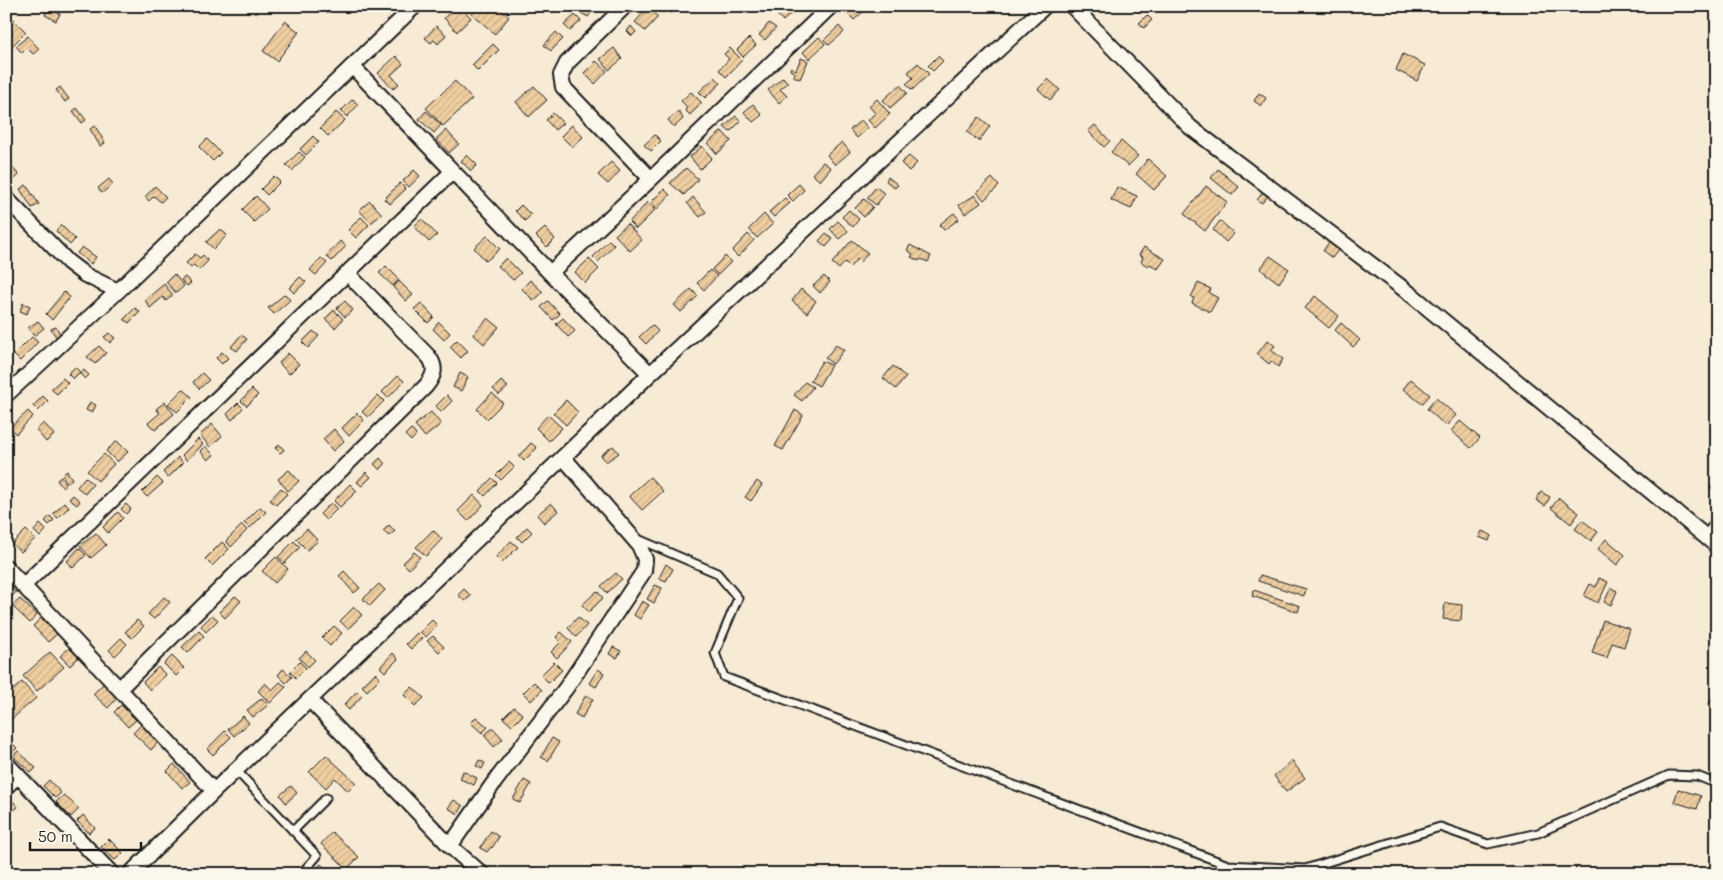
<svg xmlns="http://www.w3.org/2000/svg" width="1723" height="880" font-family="Mali,sans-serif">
<defs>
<pattern id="building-hatch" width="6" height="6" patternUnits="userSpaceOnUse" patternTransform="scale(1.25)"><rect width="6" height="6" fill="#efcea1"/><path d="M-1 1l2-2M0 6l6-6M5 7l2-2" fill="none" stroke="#ccb08a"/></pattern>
</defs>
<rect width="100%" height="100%" fill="#f7ebd6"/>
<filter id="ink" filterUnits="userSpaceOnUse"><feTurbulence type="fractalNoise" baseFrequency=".02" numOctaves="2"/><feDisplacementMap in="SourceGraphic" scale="10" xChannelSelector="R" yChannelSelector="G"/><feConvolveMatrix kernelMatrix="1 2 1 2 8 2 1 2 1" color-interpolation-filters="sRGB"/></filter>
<g filter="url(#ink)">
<path fill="url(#building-hatch)" stroke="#1c1c1c" d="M456,6h4l11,12 -14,14 -13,-14z
M496,6l13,11 -14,17 -31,-27z
M586,6l9,1 -7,10 -7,-4z
M659,6h20l-8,8 -4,-5 -4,4 -5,-6z
M783,6h16l-16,15 -7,-8z
M854,6h11l1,3 -12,11 -7,-7z
M995,6h10l-6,5z
M648,8l10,9 -13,14 -10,-9z
M47,10l4,2 1,-2 8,4 -4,7 -11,-6z
M575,15l6,6 -11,10 -6,-6z
M1147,15l5,5 -8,8 -5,-5z
M11,17l15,15 -13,13 -6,-5 6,-6 -7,-7v-6z
M285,21l14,11 -22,29 -14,-10z
M769,23l7,5 -11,12 -6,-5z
M436,26l10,9 -8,9 -4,-4 -3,3 -6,-5z
M631,26l5,6 -4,4 -5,-5z
M839,26l5,6 -15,13 -5,-5z
M556,32l7,7 -12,12 -7,-6z
M28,36l11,13 -6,5 -6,-6 -5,5 -6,-7z
M819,37l6,7 -16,15 -6,-7z
M749,38l7,7 -13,12 -6,-7z
M493,44l6,6 -21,21 -6,-6z
M614,48l8,11 -13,11 -9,-11z
M730,48l12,12 -16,17 -7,-7 10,-11 -5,-5z
M1403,54l22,11 -8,16 -21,-11z
M396,56l7,8 -12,11 8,9 -6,5 -15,-16z
M938,56l5,5 -10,10 -5,-5z
M801,58l7,3 -8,18 -7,-3 2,-3 -5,-3 1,-3 5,3z
M596,61l11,10 -12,13 -11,-11z
M918,63l11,11 -17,16 -6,-6 7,-6 -5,-6z
M715,77l6,6 -16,15 -6,-6z
M783,77l5,6 -8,6 7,7 -8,7 -11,-13z
M1048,79l12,11 -10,10 -12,-11z
M455,81l17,18 -29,27 -17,-18z
M900,85l7,8 -17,15 -7,-8z
M534,86l13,14 -18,17 -13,-15z
M60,87l9,12 -4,3 -9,-12z
M691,92l11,11 -12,12 -5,-5 2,-3 -6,-6z
M1259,93l7,5 -5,8 -7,-5z
M353,99l5,6 -11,12 -6,-6z
M877,99l13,15 -15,14 -7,-8 7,-7 -6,-7z
M753,104l9,11 -9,7 -9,-10z
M77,108l9,12 -4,3 -9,-12z
M426,111l15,14 -7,8 -15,-14z
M679,111l4,8 -9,8 -6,-7z
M336,112l9,8 -17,16 -8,-8z
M553,113l10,10 -8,7 -9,-10z
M736,116l5,5 -11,11 -6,-5z
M979,117l11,9 -11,15 -12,-9z
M861,120l7,8 -11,10 -7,-8z
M572,125l11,12 -11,10 -11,-11z
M1095,125l15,16 -6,6 -16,-16z
M95,126l10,17 -5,3 -10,-17z
M446,130l13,14 -10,9 -13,-14z
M722,131l9,10 -14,13 -9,-11z
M655,135l6,6 -10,10 -7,-6z
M313,136l6,6 -13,13 -6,-6z
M207,139l14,14 -8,8 -14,-14z
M1121,141l17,15 -10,10 -17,-14z
M842,142l8,10 -15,13 -8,-10z
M702,146l10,12 -12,11 -10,-12z
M299,152l6,5 -13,14 -6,-6z
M467,155l10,10 -6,6 -10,-10z
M909,156l8,7 -8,8 -8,-8z
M1148,159l19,17 -13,14 -18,-16z
M6,161l13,14 -8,8 -5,-5z
M611,162l9,9 -12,13 -10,-9z
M823,162l8,6 -11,13 -8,-7z
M686,168l12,11 -14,16 -14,-12z
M1218,169l21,18 -7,8 -21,-17z
M414,170l6,6 -11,11 -6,-6z
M274,176l6,6 -13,13 -6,-6z
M888,177l10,8 -3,3 -9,-7z
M992,178l7,8 -15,14 -7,-8z
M109,179l4,5 -11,9 -4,-5z
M400,183l6,6 -16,15 -6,-5z
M799,184l5,6 -11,11 -6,-6z
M26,185l13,19 -7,4 -12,-19z
M155,186l11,11 -5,5 -7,-6 -5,5 -4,-4z
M1206,186l21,16 -22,29 -21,-17z
M876,187l9,7 -9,11 -9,-7z
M1117,187l20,9 -6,13 -20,-9z
M664,189l6,6 -13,14 -6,-7z
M1263,192l5,4 -6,7 -5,-3z
M975,195l6,8 -16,11 -6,-9z
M256,196l12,13 -14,13 -12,-12z
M693,197l13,15 -6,5 -13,-14z
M785,198l5,5 -16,14 -5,-5z
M864,199l9,8 -9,10 -9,-9z
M370,201l12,13 -11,9 -12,-13z
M648,202l7,8 -19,19 -7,-7z
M521,205l10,10 -6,6 -10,-10z
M849,210l10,9 -6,8 -11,-10z
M954,213l5,6 -15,11 -5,-5z
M764,214l9,10 -16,14 -8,-9z
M361,217l8,8 -13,13 -8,-8z
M422,219l15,16 -8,7 -15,-16z
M838,221l10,10 -9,8 -9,-10z
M1220,221l14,12 -8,9 -13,-12z
M627,224l15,16 -12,11 -15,-16z
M61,225l14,14 -5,6 -14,-14z
M545,228l10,11 -8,8 -11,-11z
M220,229l7,6 -13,14 -8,-7z
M826,233l7,6 -7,8 -7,-6z
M748,234l6,6 -16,17 -6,-6z
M487,236l13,13 -14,12 -12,-13z
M609,240l5,5 -16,17 -5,-5z
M852,240l16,13 -8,9 -3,-3 -7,8 -5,-5 -6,7 -7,-6z
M340,241l6,5 -14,15 -6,-5z
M1329,242l10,7 -7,9 -9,-7z
M910,245l21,11 -3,6 -7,-3 -2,2 -8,-4 2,-3 -6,-4z
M82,247l14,10 -5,7 -14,-11z
M1144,247l21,12 -7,10 -8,-5 -2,2 -7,-4 2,-5 -4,-2z
M195,254l5,4 3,-3 5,6 -9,9 -5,-5 -3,3 -5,-5z
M725,256l6,6 -13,13 -6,-6z
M1270,256l19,13 -10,14 -19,-14z
M321,258l6,5 -11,12 -6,-5z
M506,258l15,15 -8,7 -15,-14z
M589,259l10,10 -14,14 -10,-11z
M386,266l13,13 -6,7 -14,-13z
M710,270l7,6 -13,14 -7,-7z
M174,274l10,12 -8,7 -10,-11z
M824,276l6,6 -10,11 -7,-7z
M185,277l6,6 -4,3 -6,-6z
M300,277l6,5 -12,11 -5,-5z
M530,280l13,12 -9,9 -12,-12z
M399,281l14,14 -7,6 -13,-14z
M1198,283l13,6 -2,4 9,5 -8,14 -18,-9 2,-5 -3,-1z
M164,284l9,11 -7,6 -3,-4 -13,11 -5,-8z
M691,289l7,7 -17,16 -7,-7z
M801,289l15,12 -9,12 -15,-12z
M64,292l6,5 -18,23 -6,-6z
M285,294l5,6 -16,14 -6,-6z
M1315,296l24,20 -10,12 -24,-20z
M345,301l8,9 -8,7 -8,-9z
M548,301l12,13 -7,6 -12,-13z
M23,303l7,3 -3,8 -7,-3z
M421,303l13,14 -6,6 -14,-14z
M135,308l5,4 -11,11 -5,-4z
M334,310l9,9 -8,9 -10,-9z
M488,318l11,9 -15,17 -11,-10z
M563,318l12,13 -7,6 -12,-13z
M38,321l6,7 -10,8 -6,-8z
M439,322l11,11 -6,7 -11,-11z
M1341,323l19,17 -7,7 -18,-17z
M652,325l6,6 -12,13 -7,-7z
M56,327l5,8 -4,3 -6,-9z
M313,331l6,5 -11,12 -6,-6z
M109,333l6,5 -5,5 -6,-6z
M241,335l6,4 -10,12 -6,-4z
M32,337l6,5 -18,19 -6,-6z
M457,340l11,11 -7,7 -11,-11z
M1268,340l7,6 -4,4 12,9 -5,8 -7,-6 -2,3 -12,-10z
M836,345l8,5 -11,14 -8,-6z
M99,346l7,7 -11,11 -8,-7z
M222,352l6,6 -6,6 -6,-6z
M288,353l11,11 -10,10 -10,-11z
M822,361l9,4 -12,21 -9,-5z
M893,366l13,11 -10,12 -13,-11z
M75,367l5,5 -7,7 -5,-5z
M84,370l5,5 -4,4 -5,-5z
M202,373l7,7 -10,9 -6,-7z
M460,373l8,4 -7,14 -8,-4z
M398,376l6,5 -16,17 -6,-6z
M63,378l5,5 -11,11 -6,-5z
M1411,379l19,16 -8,9 -19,-15z
M501,381l7,6 -9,8 -6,-6z
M805,382l8,5 -11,14 -8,-6z
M183,389l9,8 -15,15 -9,-8z
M252,389l6,6 -11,11 -6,-5z
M492,393l11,10 -16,16 -10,-10z
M378,395l6,6 -16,16 -6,-5z
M447,395l5,6 -11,11 -5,-6z
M43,396l5,5 -10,10 -5,-5z
M1436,398l20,17 -10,11 -19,-17z
M566,400l12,12 -12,13 -13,-12z
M90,402l6,3 -4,8 -6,-3z
M165,402l9,12 -19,16 -7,-7 12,-10 -4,-4z
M238,403l5,5 -11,12 -5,-6z
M795,410l8,5 -20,35 -8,-4z
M28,411l5,5 -17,18 -6,-6z
M431,412l10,12 -16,13 -10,-12z
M357,413l7,7 -15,16 -7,-8z
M548,415l14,13 -13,13 -13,-13z
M1460,421l20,17 -9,10 -20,-17z
M44,423l10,12 -8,7 -10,-12z
M212,424l10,12 -12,11 -10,-12z
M334,429l10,12 -11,10 -10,-12z
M411,429l5,6 -5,6 -6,-6z
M198,439l5,5 -16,17 -5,-6z
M117,441l11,11 -11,10 -11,-11z
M531,443l6,5 -13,13 -5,-5z
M279,444l5,6 -4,3 -5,-5z
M205,446l9,9 -6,5 -8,-9z
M613,446l6,7 -13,9 -5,-7z
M104,454l10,10 -16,17 -11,-10z
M178,457l5,6 -15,15 -5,-6z
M380,458l5,6 -5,6 -6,-6z
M509,462l5,5 -13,13 -5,-5z
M289,470l10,11 -11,10 -10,-12z
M67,471l5,8 -5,4 -5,-8z
M366,472l5,5 -9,9 -5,-4z
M61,477l5,7 -4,3 -5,-7z
M85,477l8,7 -8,10 -8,-7z
M157,477l6,6 -16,14 -5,-5z
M650,477l13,14 -21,19 -13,-14z
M492,478l5,5 -12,13 -5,-5z
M1717,480v14l-7,-6z
M757,481l5,4 -11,16 -6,-4z
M350,484l7,7 -17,16 -6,-6z
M281,488l6,6 -11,11 -6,-5z
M1541,492l9,5 -5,9 -9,-6z
M73,495l7,6 -3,4 -8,-6z
M474,495l9,10 -15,16 -10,-10z
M1559,498l20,15 -8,11 -20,-16z
M65,502l4,5 -11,11 -5,-4z
M331,503l6,6 -11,11 -6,-6z
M551,503l7,8 -14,12 -7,-8z
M126,504l5,5 -5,5 -5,-5z
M260,507l6,5 -16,16 -6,-5z
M118,512l5,6 -15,15 -5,-6z
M50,516l4,4 -5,5 -4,-4z
M1582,520l16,12 -7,9 -16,-12z
M40,524l6,6 -6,7 -6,-6z
M242,525l5,5 -16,17 -5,-6z
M389,525l6,6 -6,5 -6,-5z
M527,527l5,5 -10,10 -5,-5z
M307,529l11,12 -11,9 -11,-11z
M26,530l9,9 -14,13 -9,-8z
M433,530l9,9 -16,17 -10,-9z
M1482,531l9,4 -2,6 -10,-4z
M96,533l10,12 -15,13 -11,-12z
M1606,539l19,16 -8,10 -19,-16z
M294,541l6,6 -15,16 -7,-6z
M511,541l7,6 -16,16 -6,-6z
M222,542l7,7 -17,17 -7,-7z
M79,548l7,7 -13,13 -6,-7z
M414,552l6,5 -11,12 -6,-6z
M276,557l12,12 -13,14 -13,-12z
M666,564l7,5 -7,12 -7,-3z
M344,571l16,17 -6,5 -15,-17z
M616,573l6,6 -15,14 -6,-7z
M1260,575l46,14 -2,7 -46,-15z
M1599,578l9,4 -10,21 -14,-7 6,-12 6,3z
M6,583l10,9 -8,9 -2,-1z
M379,584l6,6 -15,16 -7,-7z
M655,585l7,3 -8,15 -7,-4z
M1611,588l6,3 -6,14 -7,-3z
M464,589l7,7 -6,5 -7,-6z
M1254,590l46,16 -2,6 -46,-16z
M597,591l6,7 -14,14 -7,-7z
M235,596l6,5 -16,17 -6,-6z
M164,597l6,5 -16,17 -6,-5z
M20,599l17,16 -7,8 -18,-17z
M642,601l7,4 -9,14 -6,-4z
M1445,603l17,2 -1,16 -18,-2z
M354,607l8,8 -14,14 -8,-8z
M212,615l6,5 -12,12 -5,-6z
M578,617l9,8 -11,12 -8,-9z
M41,618l16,16 -9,8 -15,-16z
M137,620l7,6 -12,12 -7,-6z
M432,620l5,5 -11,12 -6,-5z
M1603,620l27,9 -6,18 -12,-4 -5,15 -15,-5z
M334,626l8,7 -12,13 -8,-8z
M199,631l5,5 -16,17 -6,-6z
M561,632l11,10 -15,16 -6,-6 10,-10 -5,-5z
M417,633l5,5 -11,11 -5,-5z
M433,636l11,11 -5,5 -12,-11z
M121,638l6,6 -12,12 -6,-6z
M613,647l8,4 -4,7 -8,-4z
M69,648l10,9 -9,9 -10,-10z
M306,651l9,9 -7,7 -9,-9z
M50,652l14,15 -27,24 -14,-15z
M393,653l5,6 -13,13 -5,-5z
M172,656l12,12 -8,8 -12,-12z
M300,662l6,6 -10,10 -6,-6z
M554,662l8,8 -13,13 -8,-8z
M158,667l8,8 -16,15 -7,-8z
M283,669l9,8 -6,6 -8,-8z
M598,669l6,4 -8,14 -7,-4z
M375,673l5,5 -13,13 -5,-5z
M22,682l14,16 -30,26v-28z
M280,682l6,5 -16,16 -12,-12 7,-8 7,7z
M534,682l8,8 -11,11 -8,-8z
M104,683l14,14 -10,11 -15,-14z
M412,687l12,11 -9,8 -11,-11z
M357,691l5,5 -13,14 -5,-5z
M1717,693v24l-6,-5 2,-3 -5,-4z
M586,695l7,4 -11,19 -7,-4z
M262,698l6,7 -15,12 -6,-7z
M121,705l15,15 -8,7 -14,-15z
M514,707l9,8 -11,11 -9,-8z
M243,716l6,7 -15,13 -6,-7z
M476,717l12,10 -6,6 -11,-10z
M143,723l17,17 -9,10 -18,-17z
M493,728l10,11 -9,8 -10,-12z
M225,731l6,6 -18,18 -6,-6z
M6,737l11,11 -6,5 -5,-5z
M552,738l7,4 -11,19 -7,-4z
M18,751l18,17 -5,5 -18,-17z
M326,755l30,28 -8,8 -13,-13 -9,10 -17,-16z
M479,760l6,3 -3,6 -6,-3z
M1292,761l13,17 -19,14 -12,-16z
M174,764l16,18 -8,6 -15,-17z
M463,771l14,7 -3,7 -14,-6z
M49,780l12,13 -6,5 -12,-12z
M524,780l7,4 -11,19 -7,-4z
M291,786l6,7 -11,10 -6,-8z
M1678,789l23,7 -4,13 -23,-7z
M64,795l15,14 -8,8 -15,-15z
M12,800l6,7 -12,10v-12z
M454,800l9,6 -5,8 -10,-6z
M83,815l12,13 -6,5 -12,-12z
M491,831l8,6 -7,11 -1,-1 -4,5 -7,-4z
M332,832l27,25 -12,12 -26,-25z
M109,839l14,14 -8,7 -14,-13z
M321,864l10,10h-21z
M81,868l6,6h-12z"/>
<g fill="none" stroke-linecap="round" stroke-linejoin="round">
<g stroke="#1c1c1c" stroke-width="11">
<path id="service" d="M638,539l79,34 21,25 -23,55 9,24 504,188 77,4 135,-42 48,17 50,-11 131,-58 28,1 20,8
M236,770l81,86 -16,18
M293,831l33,-33"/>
</g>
<g stroke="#1c1c1c" stroke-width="18">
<path id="minor" d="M625,6l-58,57 -6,12 2,12 88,92
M1072,6l118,121 223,169 304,250
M353,67l197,206 100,101
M6,198l62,64 17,13 33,16
M550,273l101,-94 180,-173
M6,395l112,-104 297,-285
M1707,538l10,-12
M6,567l208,224 -84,83
M23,586l429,-414
M120,688l306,-302c8,-10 11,-18 3,-29l-81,-83
M310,700l140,146 43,-62 73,-96 78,-117 1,-12 -6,-14 -76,-88
M6,763l106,111
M6,787l12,-12
M214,791l436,-417 395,-368
M450,846l32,28"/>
</g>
<use href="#service" stroke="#fbf7ec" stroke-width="7"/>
<use href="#minor" stroke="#fbf7ec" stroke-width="14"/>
</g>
</g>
<rect width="1723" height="880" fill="none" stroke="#fbf7ec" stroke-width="25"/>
<rect x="12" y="12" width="1698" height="855" fill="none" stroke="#1c1c1c" stroke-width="2" filter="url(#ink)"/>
<path d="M30 842v8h111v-8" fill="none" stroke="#1c1c1c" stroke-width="2.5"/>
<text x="38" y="842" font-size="15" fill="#1c1c1c" stroke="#fbf7ec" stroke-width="4" paint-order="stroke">50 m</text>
</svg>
